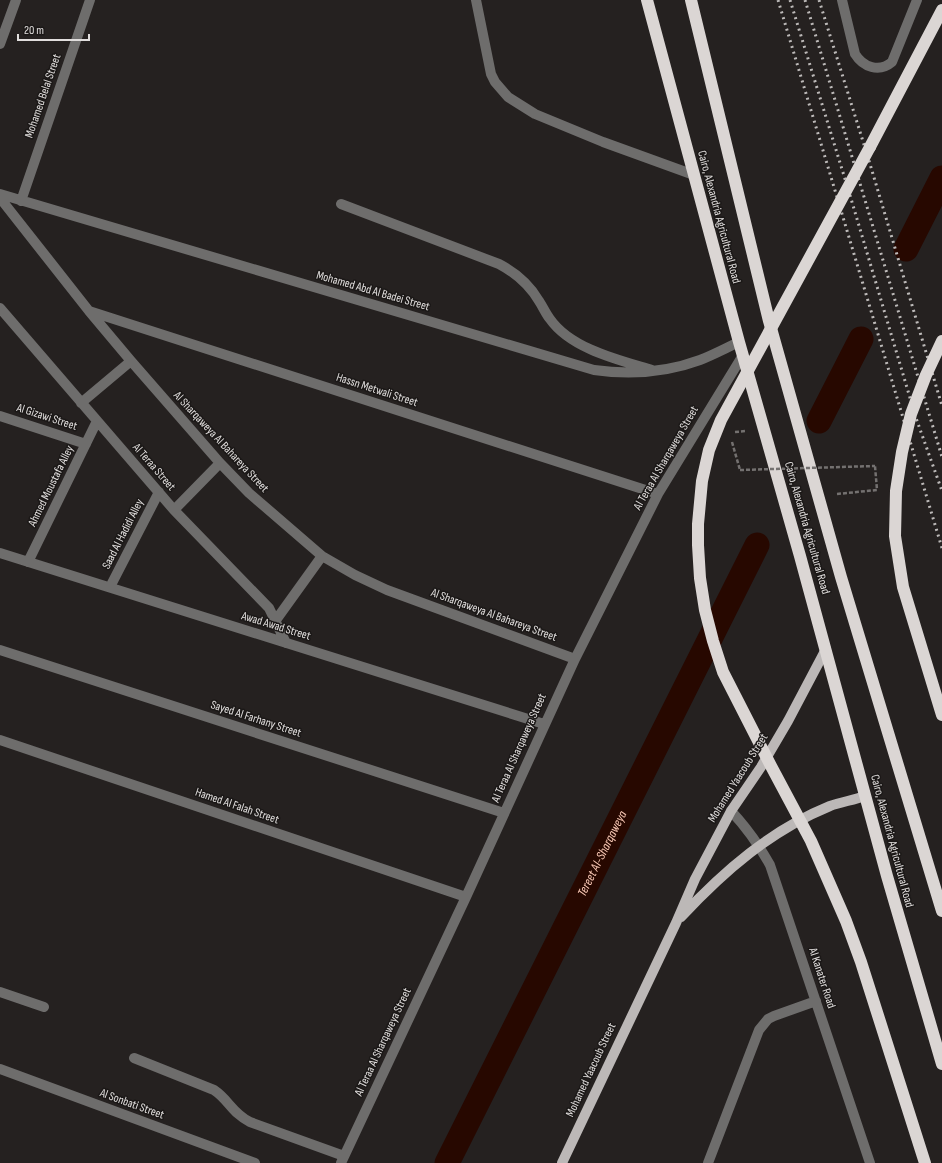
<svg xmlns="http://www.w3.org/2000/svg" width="942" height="1163" font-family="'Sofia Sans Condensed',sans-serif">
<rect width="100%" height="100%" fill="#252120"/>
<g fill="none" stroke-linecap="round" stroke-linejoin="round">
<g stroke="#270800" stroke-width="25">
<path d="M906,249l36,-71"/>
<path d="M819,421l42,-82"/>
<path id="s1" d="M447,1163l310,-618"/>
</g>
<path stroke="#747170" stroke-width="2.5" stroke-dasharray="4 2" stroke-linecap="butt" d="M735,432l11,-1
M732,442l8,28
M837,494l40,-4 -2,-24"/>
<path stroke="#6e6d6c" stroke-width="10" d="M476,0l15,74 4,8 13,15 27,17 68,28 91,33
M842,0l13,54c8,13 24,19 37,8l25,-62
M0,44l16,-44
M0,194l594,176c36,5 71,3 106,-10 13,-5 26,-12 39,-18
M0,198l89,113 42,50 89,102 29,30 73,63 33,19 32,15 188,69
M21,201l69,-201
M341,204l158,60c17,9 30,20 40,37 4,6 7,13 11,18 21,30 69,41 102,51
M0,308l174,202 95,98 17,35
M89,311l569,183
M81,403l50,-42
M0,416l86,28
M174,510l46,-47
M0,553l544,171
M28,562l69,-141
M110,587l49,-95
M276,620l46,-64
M0,650l504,163
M0,740l466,157
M731,811c16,17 28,34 39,54l100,298
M0,992l44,15
M134,1058l80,32c15,10 18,23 36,32l94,34
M0,1069l255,94
M341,1163l125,-266 109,-238 83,-165 85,-139
M708,1163l51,-133 9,-11 6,-3 42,-15"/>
<path stroke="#bcb8b7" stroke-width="10" d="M681,917c43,-46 90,-87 149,-111 11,-4 24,-6 35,-10
M562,1163l114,-240 19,-44 36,-68 30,-44 27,-46 38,-72"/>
<path stroke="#dbd6d4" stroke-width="12" d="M647,0l92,342 61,214 87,320 55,188
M691,0l78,321 72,256 101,334
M870,147l72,-137"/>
<path stroke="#bdbab9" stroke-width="3" stroke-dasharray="2 4" stroke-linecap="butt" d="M778,0l164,548
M790,0l59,192 67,226 26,73
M805,0l137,457
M819,0l51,164 72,242"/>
<path stroke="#747170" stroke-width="2.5" stroke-dasharray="4 2" stroke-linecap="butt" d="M740,470l135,-4"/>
<path stroke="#dbd6d4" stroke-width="12" d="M870,147l-149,273 -12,30 -7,31 -4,43v21l2,33 5,32 8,31 10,31 48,94 40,75 35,80 15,41 64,201
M942,341l-16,34 -15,39 -9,38 -6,39 -1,45 8,51 39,128"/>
</g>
<g text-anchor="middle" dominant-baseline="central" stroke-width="3" stroke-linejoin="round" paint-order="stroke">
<g font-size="12" fill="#e1dedd" stroke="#1b1817">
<text transform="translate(43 96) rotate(-71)">Mohamed Belal Street</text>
<text transform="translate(719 217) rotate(75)">Cairo, Alexandria Agricultural Road</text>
<text transform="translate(373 291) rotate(16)">Mohamed Abd Al Badei Street</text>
<text transform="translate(377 390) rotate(18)">Hassn Metwali Street</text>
<text transform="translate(47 417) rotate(18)">Al Gizawi Street</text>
<text transform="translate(221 442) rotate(47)">Al Sharqaweya Al Bahareya Street</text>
<text transform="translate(666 458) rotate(-60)">Al Teraa Al Sharqaweya Street</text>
<text transform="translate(154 467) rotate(49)">Al Teraa Street</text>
<text transform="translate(51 486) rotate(-64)">Ahmed Moustafa Alley</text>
<text transform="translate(807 528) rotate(74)">Cairo, Alexandria Agricultural Road</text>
<text transform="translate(123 534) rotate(-63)">Saad Al Hadidi Alley</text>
<text transform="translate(494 615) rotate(20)">Al Sharqaweya Al Bahareya Street</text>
<text transform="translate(276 626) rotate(17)">Awad Awad Street</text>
<text transform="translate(256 719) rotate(18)">Sayed Al Farhany Street</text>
<text transform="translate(519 748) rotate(-66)">Al Teraa Al Sharqaweya Street</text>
<text transform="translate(738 778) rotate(-58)">Mohamed Yaacoub Street</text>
<text transform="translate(237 806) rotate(19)">Hamed Al Falah Street</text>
<text transform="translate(892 841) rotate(75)">Cairo, Alexandria Agricultural Road</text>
<text transform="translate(822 978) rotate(72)">Al Kanater Road</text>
<text transform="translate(383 1042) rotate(-65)">Al Teraa Al Sharqaweya Street</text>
<text transform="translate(591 1070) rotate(-65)">Mohamed Yaacoub Street</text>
<text transform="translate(132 1104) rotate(20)">Al Sonbati Street</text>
</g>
<g font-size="13" font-style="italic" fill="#fbcab6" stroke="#1b1817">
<text stroke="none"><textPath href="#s1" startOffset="346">Tereet Al-Sharqaweya</textPath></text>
</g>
</g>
<path d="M18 34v6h71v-6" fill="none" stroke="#e1dedd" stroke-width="2"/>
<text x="24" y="34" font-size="12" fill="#e1dedd" stroke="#1b1817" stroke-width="3" paint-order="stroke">20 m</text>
</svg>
